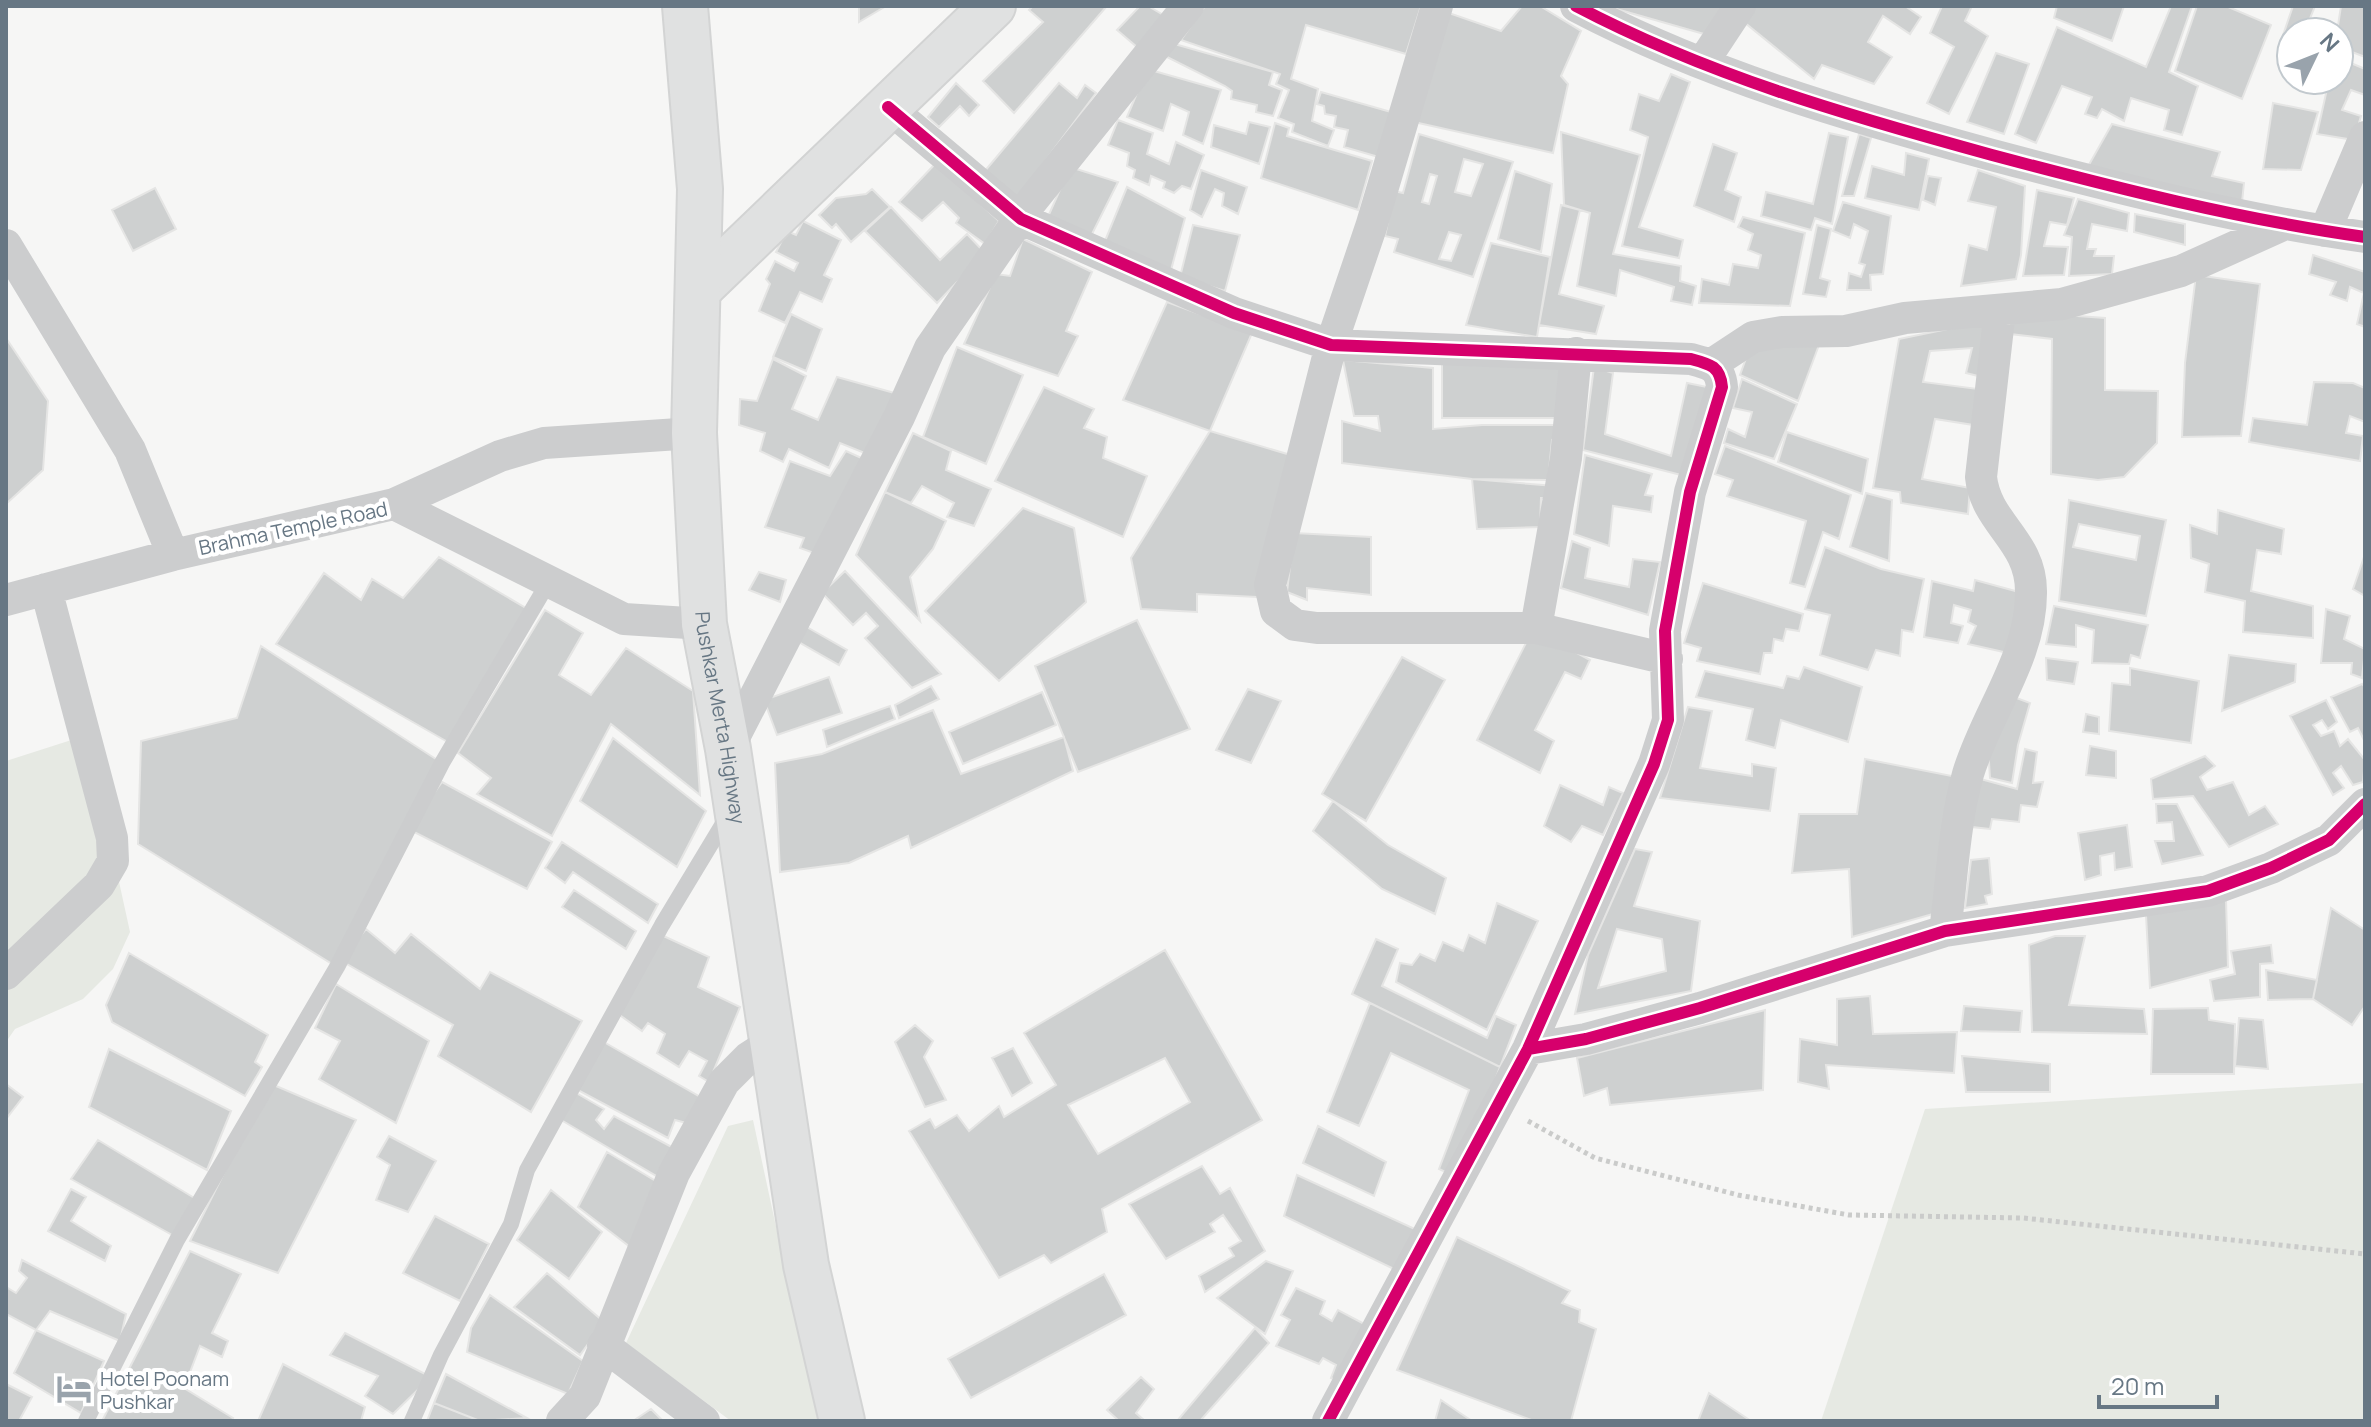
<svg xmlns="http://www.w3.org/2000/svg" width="2371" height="1427" font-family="Manrope,sans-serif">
<rect width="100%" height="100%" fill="#f6f6f5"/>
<path fill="#e6e9e3" d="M87,735l43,197 -17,37 -30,30 -68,30 -9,13v-281z
M2365,1083v338h-544l104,-312z
M753,1120l65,301h-87l-105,-78 102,-217z"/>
<path fill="#ced0d0" stroke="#e5e5e4" stroke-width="2" fill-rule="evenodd" d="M859,6h27l-27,16z
M1033,6h74l-93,107 -31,-32 60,-59 -14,-12z
M1140,6h8l17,10 -28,31 -20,-17z
M1205,6h216l-15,48 -100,-29 -15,54 27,10 -6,32 22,9 -6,16 -36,-14 2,-8 -16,-6 11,-28 -13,-6 4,-10 -99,-34z
M1522,6h18l41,25 -20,45 7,8 -15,69 -139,-31 35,-109 52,18z
M1606,6l35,1 83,-1 -13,30z
M1748,6h157l16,11 -11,17 -27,-18 -15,26 24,15 -18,27 -52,-19 -8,14 -75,-61z
M1942,6h30l-7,15 23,15 -39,78 -22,-11 27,-56 -24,-14z
M2057,6h67l-12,35 -58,-23z
M2171,6h21l-23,66 29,14 -16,49 -18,-5 5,-20 -38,-12 -7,23 -22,-12 -5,9 -12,-4 7,-17 -30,-11 -26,57 -21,-9 42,-107 89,40z
M2197,6h29l45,19 -29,74 -67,-28z
M2293,6h22l-10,25 3,1h-17v16l-11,-4z
M2341,6h24v51l-26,-10 -2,-15z
M1171,43l102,29 -4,13 13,5 -9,26 -17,-4 1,-7 -26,-6 1,-8 -7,-5 -60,-30z
M1996,53l33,11 -25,70 -37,-12z
M2339,58l26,11v26l-14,-5 -9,20 19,6 -7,24 -37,-6 12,-54h10z
M1147,69l74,21 -18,54 -20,-9 6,-23 -18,-8 -8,27 -36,-14z
M1671,74l19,8 -51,145 44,13 -4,18 -57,-12 26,-109 -18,-7 9,-36 20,7z
M956,83l23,22 -10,11 -9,-10 -21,21 -11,-10z
M1059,83l18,15 8,-13 11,8 -80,107 -32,-28z
M1321,92l70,20 -9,46 -38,-11 4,-17 -14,-3 2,-11 -11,-2 -1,-8 -7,-2z
M2273,103l45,9 -17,58 -38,-1z
M1118,120l35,13 -6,21 22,10 7,-22 28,13 -13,34 -9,-3 -8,7 -11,-5 2,-6 -14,-6 -2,9 -16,-7 2,-8 -8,-4 2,-13 -21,-8z
M1249,122l21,5 -11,37 -48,-17 3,-22 32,9z
M1275,123l14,5 -2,8 85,25 -14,49 -97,-32z
M2112,124l108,28 -8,24 32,7 -2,19 -156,-32z
M1561,132l79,23 -27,99 68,12 -1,15 16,5 -4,19 -21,-4 3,-14 -54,-17 -4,26 -39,-10 13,-73 -26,-8z
M1829,133l19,4 -16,87 -17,-6 -4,12 -50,-14 5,-24 47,12z
M1419,134l94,28 -40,115 -79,-25 4,-13 -13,-3 9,-45 9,2z
M1859,134l12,4 -17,58h-12z
M1713,144l24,9 -12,37 16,7 -7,25 -40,-16z
M1906,153l23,6 -10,51 -54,-12 7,-32 32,9z
M1464,159l19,5 -12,32 -16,-4z
M936,163l63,58 -14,23 -29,-21 3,-5 -16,-16 -21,19 -23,-19z
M1070,167l48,15 -27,54 -44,-17z
M1201,170l46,17 -9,27 -16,-8 2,-13 -9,-4 -13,28 -12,-7z
M1978,170l47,16 -4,69 -5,24 -55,7 8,-41 18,5 9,-43 -28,-6z
M1515,171l37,13 -11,68 -43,-13z
M1430,174l7,2 -8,28 -7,-2z
M1928,176l13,2 -6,27 -12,-5z
M1127,187l58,31 -14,52 -66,-29z
M155,188l21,41 -43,22 -21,-41z
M872,189l18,18 -39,35 -15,-18 -4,4 -13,-13 17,-17 30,-4z
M2037,190l37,8 -7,27 -17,-3 -6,24 24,1 -4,28 -41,1z
M2078,199l51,14 -2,18 -35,-7 -5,25h9l-2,7h20l-2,18 -43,2 3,-39 -8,-2z
M1843,202l48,14 -8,58 -13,1 1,15h-24l2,-17 12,4 4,-12 -6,-2 9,-32 -14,-7 -4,14 -17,-7z
M1561,205l19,5 -21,84 45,12 -8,28 -57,-9z
M891,207l49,53 27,-26 18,19 -48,50 -72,-72z
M2135,214l50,10v21l-51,-13z
M1743,217l62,16 -15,73 -91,-3 3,-24 27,6 4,-21 25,4 3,-13 -13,-5 5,-16 -15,-7z
M803,221l38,19 -17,35 8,4 -10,23 -22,-10 -15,31 -26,-12 11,-27 -4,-5 9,-18 19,10 4,-8 -22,-11 11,-21 9,4z
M1193,225l47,10 -15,56 -45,-14z
M1817,225l14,4 -11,49 10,3 -4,16 -23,-3z
M1449,232l12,3 -10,26 -12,-2z
M1023,239l69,33 -26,59 12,5 -20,40 -94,-32 32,-70 14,2z
M1491,243l59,14 -13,80 -71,-12z
M2313,255l52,17v55l-8,-3 7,-31 -14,-6 -3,14 -17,-6 6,-13 -27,-8z
M2196,275l64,9 -19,152 -59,1 3,-74z
M1167,302l85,31 -42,98 -87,-31z
M2008,311l97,7v72l53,1 -1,52 -33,34 -26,3 -47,-6 1,-135 -42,-5z
M791,314l31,15 -16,42 -33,-14z
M1996,319l-10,59 -20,-5 6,-25 -42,3 -7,31 63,8 -6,36 -45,-7 -13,60 48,9 -2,26 -67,-11 -1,-11 -27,-4 26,-149z
M6,338l42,63 -5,69 -37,34z
M1753,339l66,6 -21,56 -58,-26z
M957,347l66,28 -37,89 -63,-27z
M773,359l33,17 -14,33 26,11 19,-43 61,17 -26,62 -32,-13 -11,25 -40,-19 -6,13 -23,-11 5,-18 -26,-8 1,-26 17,2z
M1343,360l90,8v61l49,-4h77l2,18 -9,-3 -4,40 -76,-1 -130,-16v-42l38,10 -2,-15h-24z
M1442,363l120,1 1,54h-121z
M1594,367l19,6 -8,61 66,22 16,-73 20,4 -22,89 -102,-26z
M1742,379l55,25 -23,55 -50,-16 4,-14 17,8 7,-25 -19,-4z
M2314,382l39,1 12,5v34l-15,-6 -4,17 17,3 -3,25 -111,-19 4,-24 54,7z
M1044,387l50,22 -10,19 23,9 -4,21 44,18 -24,61 -128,-56z
M1210,431l84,25 -37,141 -60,-3v18l-56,-3 -10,-51z
M1787,432l81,27 -6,35 -84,-32z
M913,433l38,18 -5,19 45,19 -17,37 -27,-9 7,-14 -32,-17 -11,17 -26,-11z
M1725,446l126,49 -12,44 -16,-7 -18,55 -15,-4 16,-62 -79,-25 6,-16 -18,-6z
M846,451l22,10 -54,92 -14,-5 4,-10 -39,-11 25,-66 40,15z
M1585,455l67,19 -7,21 8,1 -2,16 -38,-6 -4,40 -35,-12z
M1472,479l83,7 -2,12h-12l-1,29 -63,2z
M885,492l61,29 -13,28 -23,28 10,44 -64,-66z
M1866,493l26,7 -3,61 -39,-14z
M2069,500l97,20 -20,96 -87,-15z
M1023,508l51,20 12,74 -87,79 -74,-70z
M2218,510l66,19 -3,25 -24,-4 -6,41 62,15v32l-70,-6 2,-31 -40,-9 4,-28 -18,-6 -1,-33 27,9z
M2079,524l61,12 -4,24 -63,-13z
M1294,533l77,4v58l-64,-7v12l-20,-8z
M1572,541l18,7 -5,30 44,9 4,-28 27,3 -12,53 -87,-27z
M1825,547l56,22 43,10 -11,53 -11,-2 -2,26 -24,-6 -8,20 -48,-15 10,-40 -25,-6z
M439,557l92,54 -78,134 -177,-101 48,-71 37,27 11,-21 31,19z
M2364,557l1,1v38l-12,-7z
M845,571l96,103 -29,14 -47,-50 13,-12 -12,-13 -13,12 -31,-32z
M759,572l27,8 -6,22 -31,-12z
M1975,580l55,15 -13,60 -49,-11 8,-18 -8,-4 3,-12 -17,-5 -3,18 12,3 -5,17 -34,-6 8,-56 41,10z
M1703,583l100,31 -4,17 -13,-2 -3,12 -9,-2 -2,14h-8l-4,21 -63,-13 4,-13 -17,-5z
M2054,606l94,19 -8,33 -9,-3 -2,9 -37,-1 2,-33 -18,-5v22l-30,-3z
M2326,609l24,7 -6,23 21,10 -3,29 -11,-4 1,-11h-31z
M545,610l38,23 -24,42 32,20 35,-47 67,43 7,104 -89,-71 -59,112 -75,-42 14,-16 -33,-25z
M1137,620l53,109 -112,43 -43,-106z
M805,626l42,24 -8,15 -42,-24z
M1533,629l57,31 -9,19 -16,-7 -30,58 19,11 -14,32 -63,-33z
M261,646l181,117 -105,204 -199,-123 3,-103 96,-23z
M2229,655l67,9 -1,18 -73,29z
M1402,657l43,23 -79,141 -44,-27z
M2046,658l32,4 -4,22 -27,-4z
M1804,667l58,20 -14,55 -67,-22 -6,28 -29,-8 7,-31 -57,-12 9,-26 78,17 4,-12 12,3z
M2130,668l69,13 -8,62 -82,-12 3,-48 18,2z
M829,677l13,36 -65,22 -13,-35z
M2362,684l3,3v55l-7,-14 -8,4 -19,-35z
M931,686l8,13 -40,19 -4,-13z
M1248,689l33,12 -30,62 -35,-13z
M1042,692l14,33 -93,39 -14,-32z
M2006,694l24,9 -12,42 -6,38 -22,-5 -2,-31z
M2326,700l11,22 -9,7 -6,-9 -9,5 8,11 13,-5 6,15 8,-7 17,21 -2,22 -10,3 -12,-19 -8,7 11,15 -11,7 -43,-79z
M890,706l5,13 -68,28 -4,-17z
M1688,707l24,4 -12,57 52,8v-12l24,4 -6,43 -110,-13z
M933,710l28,64 103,-37 9,34 -162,77 -3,-12 -59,27 -69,9 -5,-109 47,-9z
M2086,714l13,3v17l-16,-2z
M613,738l93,73 -29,56 -97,-66z
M2090,746l26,5v27l-30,-3z
M2025,749l12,3 -4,31 10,-1 -6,25 -16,-2 -2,17 -27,-3 -2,10 -18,-2 5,-49 40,11z
M2205,756l10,10 -15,11 7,13 26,-8 16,33 16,-9 13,18 -49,23 -36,-51 -40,3 -2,-20z
M1865,759l92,18 -10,133 -95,27 -3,-68 -57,4 7,-59h58z
M442,782l110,60 -25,47 -119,-60z
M1560,785l43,20 6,-18 14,6 -20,42 -21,-9 -11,16 -27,-16z
M1333,801l55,44 58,33 -11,36 -53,-25 -69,-58z
M2156,804h21l26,51 -41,9 -7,-23h19l-2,-19 -15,1z
M2127,825l5,42 -17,3 -1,-17 -14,3 1,19 -16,5 -7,-47z
M562,842l96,62 -10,19 -75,-51 -8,11 -20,-15z
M1635,849l17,3 -18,54 66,15 -9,70 -116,23 13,-59zM1617,929l45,10 4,32 -68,17z
M1989,858l3,36 -7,2 2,8 -22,4 6,-48z
M574,890l62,41 -10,18 -64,-42z
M2226,900l2,67 -78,21 -4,-73z
M1497,903l41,18 -51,109 -91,-48 4,-19 12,2 8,-11 15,7 8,-19 20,9 6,-16 16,8z
M2331,908l34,22v76l-13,19 -39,-26z
M366,929l29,24 16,-19 69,55 10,-17 92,49 -51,91 -93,-56 15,-31 -113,-65z
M657,933l52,24 -11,30 42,20 -31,75 -10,-6 8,-15 -18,-10 -10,16 -22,-14 8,-19 -17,-11 -6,8 -28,-20z
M2055,936h30l-16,69 75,4 3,25 -115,-2 -3,-87z
M1376,939l22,10 -16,37 105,52 9,-22 20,9 -16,42 -148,-73z
M2271,945l2,18 -13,1v33l-46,4 -4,-21 25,-6 -4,-23z
M1165,950l97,170 -160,89 5,23 -56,31 -7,-8 -45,23 -90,-147 21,-12 5,9 22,-13 12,16 30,-25 5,11 52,-32 -32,-52zM1165,1058l25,44 -92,52 -30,-49z
M129,953l139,82 -13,27 7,5 -17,29 -133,-74 -6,-17z
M2266,970l51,10 -4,19 -45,1z
M336,984l93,57 -33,82 -77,-44 21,-38 -25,-13z
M1870,996l3,38 84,-2 -3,41 -128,-8 3,24 -31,-7 2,-43 37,6v-46z
M1370,1003l130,64 -42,111 -19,-9 30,-79 -78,-37 -32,73 -32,-14z
M1964,1006l58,5 -2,21 -59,-1z
M2208,1008l1,12 26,4 -1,50h-83l2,-65z
M1765,1010l-2,80 -153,15 -3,-17 -23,8 -7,-38z
M2239,1018l24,2 5,49 -33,-3z
M915,1025l18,16 -9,16 22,43 -21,7 -30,-65z
M602,1041l100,57 -12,26 -15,-4 -7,18 -96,-51z
M1013,1048l19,35 -20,13 -20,-38z
M109,1049l122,62 -24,59 -118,-63z
M1962,1056l88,8v28h-84z
M269,1083l87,37 -78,153 -88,-32z
M6,1084l17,13 -17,22z
M571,1090l33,19 -8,11 8,9 10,-13 67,36 -16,29 -109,-64z
M1318,1126l68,36 -12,34 -71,-33z
M389,1136l47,25 -28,51 -32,-12 14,-35 -13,-8z
M98,1140l98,59 -22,37 -103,-57z
M607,1152l52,31 -21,70 -60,-46z
M1202,1166l18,28 10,-6 35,63 -60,41 -6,-16 35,-20 -5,-8 12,-7 -18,-26 -13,9 5,8 -49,27 -37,-55z
M1297,1175l120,55 -19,41 -114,-55z
M71,1189l15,8 -15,24 40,25 -6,15 -57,-30z
M551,1190l51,42 -33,47 -52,-39z
M435,1216l54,28 -29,57 -57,-28z
M1457,1237l113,54 -8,12 18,7 -1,12 17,7 -25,92h-37l-137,-51z
M190,1251l51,23 -29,59 16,8 -6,16 -22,-11 -16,42 49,30 -2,3h-129z
M22,1260l104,54 -6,27 -70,-30 -14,19 -30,-16v-27l10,6 11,-15 -8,-7z
M1266,1261l27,10 -28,63 -48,-36z
M547,1273l57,49 -24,33 -66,-48z
M1104,1274l22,41 -155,83 -23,-39z
M1296,1288l29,13 -5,13 12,7 6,-11 32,17 -27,57 -12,-6 5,-13 -13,-7 -4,6 -43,-18 14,-26 -9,-5z
M490,1295l93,66 -15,33 -101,-42 4,-24z
M1255,1328l14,15 -69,78h-23z
M36,1330l68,31 -23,52 -67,-40z
M345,1333l86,44 -38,37 -28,-18 13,-20 -48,-21z
M283,1364l82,43 -4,14h-103z
M446,1374l81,44 -47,3 -46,-18z
M1141,1377l13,12 -18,24 9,8h-26l-12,-11z
M6,1384l26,13 -13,24h-13z
M1709,1393l42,28h-53z
M1441,1400l19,13 12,8h-37z
M434,1403l46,18h-53z
M651,1409l12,12h-30z"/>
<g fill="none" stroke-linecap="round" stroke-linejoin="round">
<g stroke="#d2d3d3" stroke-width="48">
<path id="secondary" d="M698,290l295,-284"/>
</g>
<g stroke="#d3d4d4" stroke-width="48">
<g id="highway">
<path id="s1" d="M685,6l15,183 -6,244 10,191 24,125 78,516 36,156"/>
</g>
</g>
<path stroke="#cacbca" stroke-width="5" stroke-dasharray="4 4" stroke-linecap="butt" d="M1528,1121l67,37 143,37 111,20 174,3 342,36"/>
<path stroke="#cccdce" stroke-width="16" d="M86,1421l91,-181 160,-273 105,-204 106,-180
M412,1421l29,-66 70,-131 16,-54 135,-245 67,-111"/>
<path stroke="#cccdce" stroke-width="32" d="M1437,6l-66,221 -40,118 -61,240 6,26 19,14 22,3h219l131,31
M1576,6c131,69 273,110 416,149 124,33 246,64 373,82
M1703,62l37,-56
M888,107l133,112 213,94 97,32 360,14c19,5 29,7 31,28l-32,105 -25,139 3,89 -14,44 -126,285 -200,372
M2325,231l40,-94
M6,245l124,205 43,105
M1712,364l41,-27 29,-5 64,-1 59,-13 157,-14 119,-33 104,-47
M394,504l106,-48 44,-13 150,-10
M6,600l167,-45 221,-51 230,115 80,5
M1536,628l30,-170 10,-105
M728,749l171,-332 31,-69 101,-146 157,-196
M1945,931c7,-51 9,-107 23,-157 18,-61 64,-117 63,-183 0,-51 -45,-67 -50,-114l19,-167
M6,974l93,-89 14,-24 -1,-23 -66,-249
M1528,1049l58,-10 114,-31 245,-77 263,-40 63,-23 58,-28 36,-36
M603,1345l101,76
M562,1421l23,-25 89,-223 50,-91 24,-24 26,-17"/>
<use href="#secondary" stroke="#e0e1e1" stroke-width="44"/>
<use href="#highway" stroke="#e0e1e1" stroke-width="44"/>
<g stroke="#fff" stroke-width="17">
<path id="cycleway" d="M1576,6c131,69 273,110 416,149 124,33 246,64 373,82
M888,107l133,112 213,94 97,32 360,14c19,5 29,7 31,28l-32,105 -25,139 3,89 -14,44 -126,285 -200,372
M1528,1049l58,-10 114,-31 245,-77 263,-40 63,-23 58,-28 36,-36"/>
</g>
<use href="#cycleway" stroke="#d6006c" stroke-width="12"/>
</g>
<defs>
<g id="hotel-bare" transform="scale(2.76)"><path d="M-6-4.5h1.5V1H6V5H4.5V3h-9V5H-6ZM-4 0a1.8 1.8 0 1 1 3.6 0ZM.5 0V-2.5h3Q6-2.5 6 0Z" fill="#99a3ac" stroke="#fff" stroke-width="2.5" paint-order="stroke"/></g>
</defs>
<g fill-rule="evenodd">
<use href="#hotel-bare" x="74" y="1389"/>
</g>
<g text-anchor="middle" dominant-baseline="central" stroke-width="8" stroke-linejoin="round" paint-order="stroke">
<g font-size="20" fill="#677784" stroke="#fff">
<text transform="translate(293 528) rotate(-12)">Brahma Temple Road</text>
<text stroke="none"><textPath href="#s1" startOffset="714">Pushkar Merta Highway</textPath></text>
</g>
<g font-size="20" fill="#677784" stroke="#fff" text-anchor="start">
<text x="100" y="1378">Hotel Poonam<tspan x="100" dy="23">Pushkar</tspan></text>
</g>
</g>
<rect width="2371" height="1427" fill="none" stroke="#677784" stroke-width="16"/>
<g transform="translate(2315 56) rotate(47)"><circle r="38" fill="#ffffff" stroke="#c2c9ce" stroke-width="2"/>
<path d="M0-6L14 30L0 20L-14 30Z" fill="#99a3ac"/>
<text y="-12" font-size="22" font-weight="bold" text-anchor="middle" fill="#677784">N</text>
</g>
<path d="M2099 1395v12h118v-12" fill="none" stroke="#677784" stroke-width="4"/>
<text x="2111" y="1395" font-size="24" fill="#677784" stroke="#ffffff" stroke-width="6" paint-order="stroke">20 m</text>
</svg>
